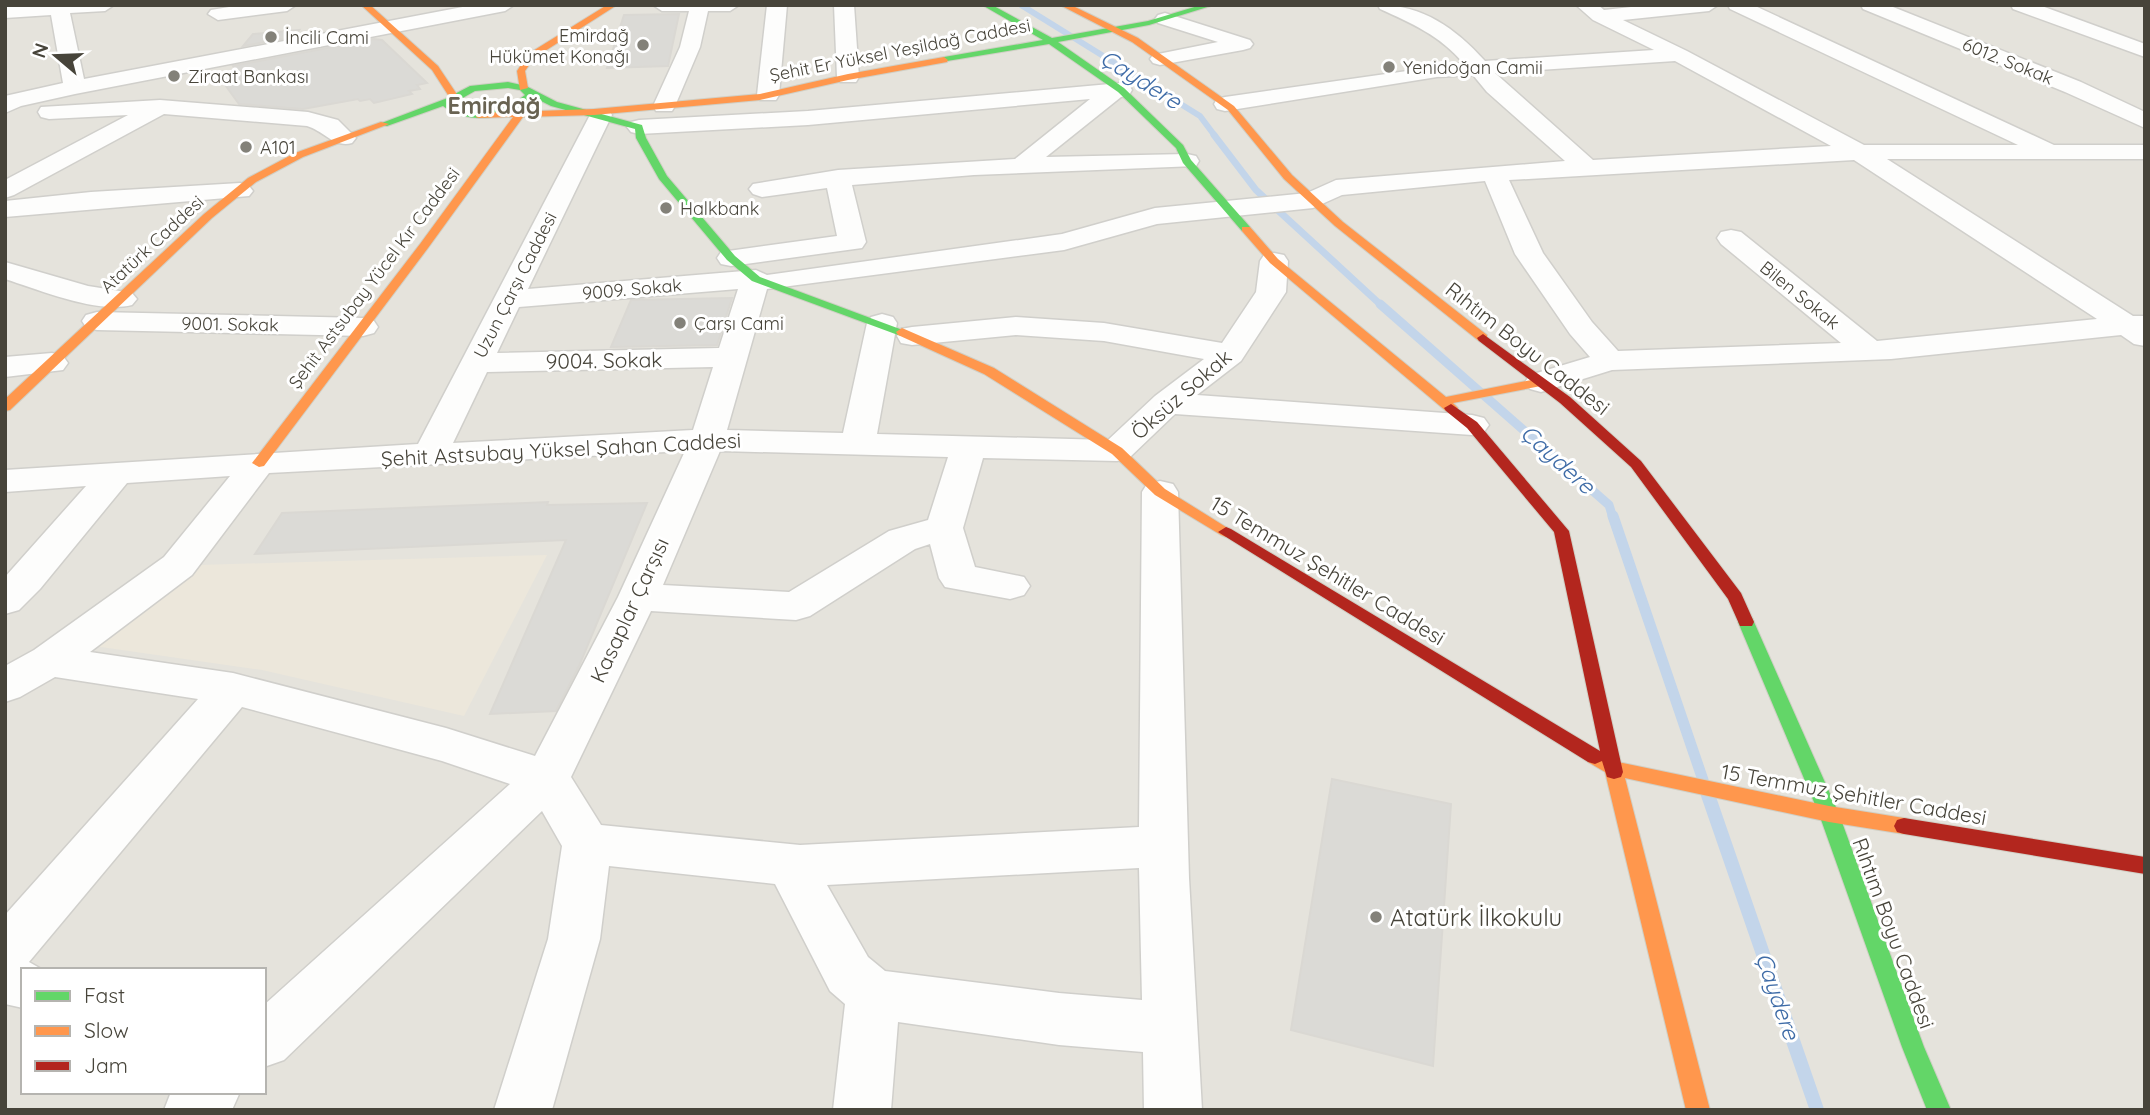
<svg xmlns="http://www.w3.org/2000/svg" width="2150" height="1115" font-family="Quicksand,sans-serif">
<rect width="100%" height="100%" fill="#f2f1ed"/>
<path fill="#e5e3dc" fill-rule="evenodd" d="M5,5h2140v1105h-2140zM23,970h241v122h-241z"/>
<path fill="#ece7db" d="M547,555l-83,161 -202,-46 -168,-24 105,-81z"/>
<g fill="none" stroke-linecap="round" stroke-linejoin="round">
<path stroke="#c3d5ea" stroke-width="6" d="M1021,5l179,111 15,20"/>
<path stroke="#c3d5ea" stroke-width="7" d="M1214,135l42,55 126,116"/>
<path stroke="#c3d5ea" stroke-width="9" d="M1380,304l229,201 4,13"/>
<path stroke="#c3d5ea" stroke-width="11" d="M1613,516l90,264"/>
<path stroke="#c3d5ea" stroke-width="14" d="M1708,795l109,315"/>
</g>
<path fill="#dbdad6" stroke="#dad8d3" stroke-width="2" d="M679,14l-11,52 -61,2 17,-53z
M299,30l-6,7 -50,9 10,-12z
M374,39l8,1 45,43 -10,2 3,4 -11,2 3,3 -38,9 -4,-4 -10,2 -2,-2 -55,10 -64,-5 -16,-22 3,-1 -2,-3 15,-3 -6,-9z
M732,298l-15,47 -106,2 20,-47z
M548,502l-1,3 100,-2 -68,163 -23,45 -66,3 76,-174 -311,14 27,-41z
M1332,779l119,25 -18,262 -142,-36z"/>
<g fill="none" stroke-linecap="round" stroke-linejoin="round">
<g stroke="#d0cfcb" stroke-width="3">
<path id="street" d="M114,5l-9,6 -35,2 14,66 389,-74h41l-9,6 -430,83 -54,12 -16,7v-17l58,-13 -12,-68 -46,3v-12z
M241,5h55l-9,6 -69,9 -10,-6 3,-4z
M653,5h86l-9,6h-22l-8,36 -25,59 -3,5h-16l-3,-5 27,-59 9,-36h-27z
M767,5h20l-8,90 -3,5h-16l-3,-5z
M834,5h20l5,72 -3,5h-16l-3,-5z
M1378,5c45,0 77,23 107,56l169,-11 -61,-30 -17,-15h22l6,5 45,-5h69l-9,6 -86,9 64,31 177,94h154l-288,-136 -2,-4h25l301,140h91v14h-258l246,157h12v30l-11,-2 -13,-9 -230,24 -279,11 -71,22 -11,-3 -5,-7 5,-7 60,-18 -20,-23 -55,-80 -30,-73 -143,14 -29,13 -156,16 -93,26 -297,39 -40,141 116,3 24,-110 4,-6 11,-3 11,3 4,6 -20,111 231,6 47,-44 49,-37 -100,-18 -88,-6 -104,10 -11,-2 -4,-7 4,-7 11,-2 104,-10 88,6 118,20 34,-51 4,-31 4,-6 10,-2 10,2 4,6 -2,31 -45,69 -44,34 275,20 12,3 5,7 -5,7 -12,3 -297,-21 -46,44 -12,3 -134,-3 -20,70 12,39 49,10 6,9 -6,9 -14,4 -65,-12 -6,-9 -9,-34 -15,5 -105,67 -14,4 -145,-9 -80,166 30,48 199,20 339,-18 3,-335 5,-8 13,-3 13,3 5,8 11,386 13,232h-58l-1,-58 -84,-7 -161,-23 -7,88h-58l12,-106 -15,-13 -55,-107 -166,-18 -9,73 -48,171h-58l54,-171 14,-93 -20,-35 -258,249 -20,7v-62l246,-221 -68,-23 -200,-54 -213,255 14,8h-20v38l-18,-4v-89l193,-216 -143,-22 -35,20 -15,5v-36l29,-16 130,-93 66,-81 -103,7 -87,106 -21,21 -14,4v-37l81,-91 -81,6v-22l413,-26 172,-329 3,-5h16l3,5 -84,174 228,-19 11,5 295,-41 93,-26 152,-15 29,-13 229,-19 -78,-69 -14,-17 -36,2 -212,34 -8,-2 -3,-5 3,-5 8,-2 238,-34c-22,-27 -52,-40 -83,-54zM1675,61l156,85 -238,14 -98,-87zM1854,160l243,159 -220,22 -136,-109 -10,-2 -10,2 -4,6 4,6 120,99 -223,8 -26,-29 -49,-69 -34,-73zM738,289l-19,59 -222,5 22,-46zM713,367l-20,63 -240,13 34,-71zM685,451l-67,146 -83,159 -89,-28 -213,-55 -143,-21 102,-77 77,-102zM720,451l228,6 -20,63 -39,11 -100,61 -126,-7zM1139,868l3,132 -83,-7 -174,-22 -17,-14 -41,-72z
M1861,5h27l193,77 64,30v16l-80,-36 -202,-83z
M2011,5h28l106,39v13l-132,-48z
M1165,13l85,27 3,4 -3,4 -7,2 -83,15 -7,-2 -3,-4 3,-4 65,-13 -60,-19 -3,-4 3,-4z
M1121,83l8,2 3,5 -3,5 -8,2 -75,60 141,-3 9,2 3,5 -3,5 -222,9 -122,10 14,57 -4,6 -131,18 -10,-2 -4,-6 4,-6 116,-16 -10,-48 -65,9 -9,-3 -4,-5 4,-5 85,-14 177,-11 75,-60 -282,26 -169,9 -8,-2 -4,-5 4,-5 8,-2 169,-9z
M160,100l148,12 30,8 18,18 -4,5c-18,5 -28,-12 -45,-17l-143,-12 -150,81 -9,3v-18l123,-65 -79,4 -8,-2 -3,-5 3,-5z
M240,183l9,3 4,5 -4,5 -244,21v-16l86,-9z
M5,262l83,24 44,7 5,6 -5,6c-36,9 -92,-15 -127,-26z
M97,312l266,6 11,3 4,6 -4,6 -11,3 -266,-6 -11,-3 -4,-6 4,-6z
M52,353l11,3 5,7 -5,7 -58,7v-20z
M171,1092h69l-8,18h-68z"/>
</g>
<g stroke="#d0cfc5" stroke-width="2">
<path id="fast" d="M982,5h10l60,33 96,-17 53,-16h13l-65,20 -91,17 66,46 59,57 8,15 59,67v4h-8l-59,-68 -7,-15 -58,-56 -69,-48 -108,18 -1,-2 4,-3 99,-17z
M508,82l18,4 31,16 85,23 4,13 21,38 68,80 25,21 148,55 -6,4 -4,-1 -146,-54 -25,-21 -68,-81 -23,-41 -1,-9 -84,-23 -18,-9c-25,21 -62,30 -90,9l-56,20 -8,-2 66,-25 25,-13zM508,88l12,2 5,5c-21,17 -49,24 -73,9l23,-13z
M1746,616l6,2 2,4 85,192 85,233 27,63h-24l-25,-63 -83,-233 -81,-192 2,-4z"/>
</g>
<g stroke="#d0cfc5" stroke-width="2">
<path id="slow" d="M361,5h9l68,61 20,30 -2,2h-6l-18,-28z
M607,5h10l-83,53 -9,13 3,17 -8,2 -3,-19 11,-17z
M1060,5h11l67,33 96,68 58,69 51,47 144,113v6h-8l-144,-115 -51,-47 -56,-69 -96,-68z
M944,57l4,3 -1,2 -99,18 -88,20 -166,15 -71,2 -95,131 -164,218 -5,1 -7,-4 168,-219 93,-127 -34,1 -3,-1v-4l118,-4 166,-15 88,-20z
M381,122l8,2 -86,33 -47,25 -44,36 -202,192 -5,1v-12l199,-185 44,-36 47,-25z
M1242,227h8l28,32 168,138 95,-19 7,4 -7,4 -88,17 5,5 -2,3h-10l-176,-148 -28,-32z
M902,328l92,40 128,80 43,41 69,43 -8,5 -5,-2 -66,-40 -43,-41 -128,-80 -86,-39 -2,-3z
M1595,750l23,12 211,44 75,12 7,2 3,6 -3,6 -7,2 -75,-12 -204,-44 85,332h-24l-81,-338 -17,-10 -2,-5 2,-5z"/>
</g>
<g stroke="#d0cfc5" stroke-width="2">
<path id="jam" d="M1483,334l87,63 71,64 100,132 13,29 -2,4h-12l-12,-27 -97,-132 -71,-64 -81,-62 -2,-3z
M1451,404l26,18 92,109 54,241 -2,5 -7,2 -7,-2 -5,-16 -7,3 -7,-2 -370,-230 8,-5 5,2 369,222 -46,-219 -87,-104 -21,-17 -2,-3z
M1904,818l241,39v17l-241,-40 -7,-2 -3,-6 3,-6z"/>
</g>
<use href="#street" fill="#fdfdfc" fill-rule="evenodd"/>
<use href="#fast" fill="#63d668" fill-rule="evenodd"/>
<use href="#slow" fill="#ff974d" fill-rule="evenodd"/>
<use href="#jam" fill="#b3261e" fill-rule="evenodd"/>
</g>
<g fill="#838179" stroke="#fff" stroke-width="2.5">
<circle cx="271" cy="37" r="7"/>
<circle cx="643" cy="45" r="7"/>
<circle cx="1389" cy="67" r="7"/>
<circle cx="174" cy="76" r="7"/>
<circle cx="246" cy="147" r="7"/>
<circle cx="666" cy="208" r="7"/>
<circle cx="680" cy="323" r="7"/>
<circle cx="1376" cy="917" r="7"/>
</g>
<g text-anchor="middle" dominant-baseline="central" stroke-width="6" stroke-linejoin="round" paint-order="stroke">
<g font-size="18" fill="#47443a" stroke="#fff" text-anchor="start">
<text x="629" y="35" text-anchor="end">Emirdağ<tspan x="629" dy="21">Hükümet Konağı</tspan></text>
<text x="285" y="37">İncili Cami</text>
<text x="1403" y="67">Yenidoğan Camii</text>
<text x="188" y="76">Ziraat Bankası</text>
<text x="260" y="147">A101</text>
<text x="680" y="208">Halkbank</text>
<text x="694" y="323">Çarşı Cami</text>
</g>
<g font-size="18" fill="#47443a" stroke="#fff">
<text transform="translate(900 50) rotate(-11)">Şehit Er Yüksel Yeşildağ Caddesi</text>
<text transform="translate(2008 61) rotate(22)">6012. Sokak</text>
<text transform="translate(152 244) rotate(-43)">Atatürk Caddesi</text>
<text transform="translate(374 278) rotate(-53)">Şehit Astsubay Yücel Kır Caddesi</text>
<text transform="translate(515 285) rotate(-63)">Uzun Çarşı Caddesi</text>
<text transform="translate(632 289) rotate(-5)">9009. Sokak</text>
<text transform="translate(1800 295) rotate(39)">Bilen Sokak</text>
<text transform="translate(230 324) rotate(1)">9001. Sokak</text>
</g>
<g font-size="21" fill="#47443a" stroke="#fff">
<text transform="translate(1528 348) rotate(38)">Rıhtım Boyu Caddesi</text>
<text transform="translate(604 360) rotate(-1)">9004. Sokak</text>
<text transform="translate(1181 394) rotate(-41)">Öksüz Sokak</text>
<text transform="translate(561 449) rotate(-3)">Şehit Astsubay Yüksel Şahan Caddesi</text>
<text transform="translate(1328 570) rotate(31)">15 Temmuz Şehitler Caddesi</text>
<text transform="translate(629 610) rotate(-65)">Kasaplar Çarşısı</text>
<text transform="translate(1854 794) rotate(10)">15 Temmuz Şehitler Caddesi</text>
<text transform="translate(1894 933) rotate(70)">Rıhtım Boyu Caddesi</text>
</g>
<g font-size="23" font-style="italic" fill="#3f6ca7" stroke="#fff">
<text transform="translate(1141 79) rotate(32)">Çaydere</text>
<text transform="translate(1558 459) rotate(42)">Çaydere</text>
<text transform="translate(1778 996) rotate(71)">Çaydere</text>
</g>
<g font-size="23" font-weight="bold" fill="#696352" stroke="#fff">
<text x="494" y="105">Emirdağ</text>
</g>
<g font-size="24" fill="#47443a" stroke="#fff" text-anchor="start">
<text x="1390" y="917">Atatürk İlkokulu</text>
</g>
</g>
<rect width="2150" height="1115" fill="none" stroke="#47443a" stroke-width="14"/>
<rect x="21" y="968" width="245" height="126" fill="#ffffff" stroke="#b5b4b0" stroke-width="2"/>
<rect x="35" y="991" width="35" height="10" fill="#63d668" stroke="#b5b4b0" stroke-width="2"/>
<text x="84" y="1003" font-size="21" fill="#47443a">Fast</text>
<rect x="35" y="1026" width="35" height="10" fill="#ff974d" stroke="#b5b4b0" stroke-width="2"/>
<text x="84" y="1038" font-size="21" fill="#47443a">Slow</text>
<rect x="35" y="1061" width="35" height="10" fill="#b3261e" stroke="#b5b4b0" stroke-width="2"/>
<text x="84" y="1073" font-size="21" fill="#47443a">Jam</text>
<g transform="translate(56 56) rotate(289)" stroke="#ffffff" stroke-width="5" paint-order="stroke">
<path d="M0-5L12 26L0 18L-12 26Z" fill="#47443a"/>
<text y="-10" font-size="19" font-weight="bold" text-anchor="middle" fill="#47443a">N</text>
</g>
</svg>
